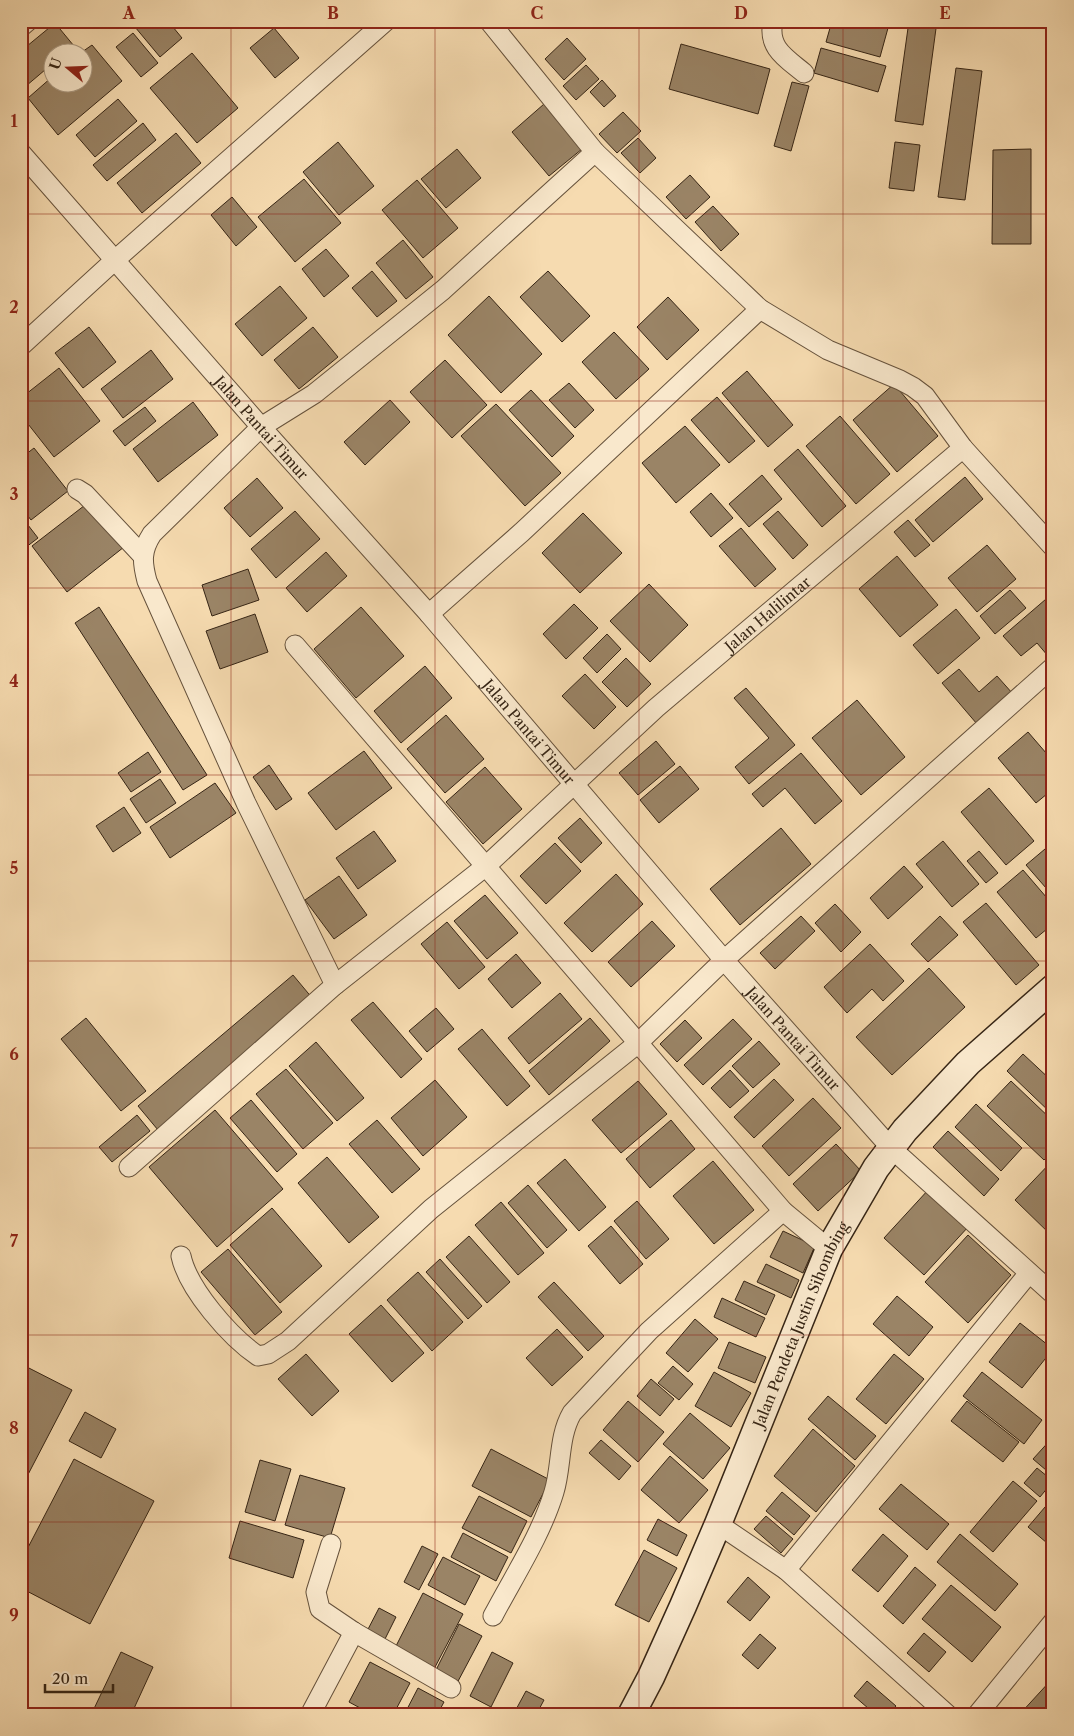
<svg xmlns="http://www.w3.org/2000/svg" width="1074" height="1736" font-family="'Libre Caslon Text',serif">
<rect width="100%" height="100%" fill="#f6dbb0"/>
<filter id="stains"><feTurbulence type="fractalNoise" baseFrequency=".004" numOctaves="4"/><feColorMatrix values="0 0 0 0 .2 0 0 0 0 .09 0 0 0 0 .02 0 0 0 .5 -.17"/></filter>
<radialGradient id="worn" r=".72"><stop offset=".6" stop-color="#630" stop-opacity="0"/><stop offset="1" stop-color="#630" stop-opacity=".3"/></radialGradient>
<path fill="#9a8466" stroke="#362515" d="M130,21h38l14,17 -22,19z
M832,21h34l22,7 -8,29 -54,-15z
M909,21h28l-14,104 -28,-4z
M55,23l19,23 -8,6h-14v12l-26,22 -5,-6v-29z
M274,28l25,30 -24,20 -25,-30z
M133,33l25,30 -17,14 -25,-30z
M567,38l19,21 -22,21 -19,-21z
M681,44l89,25 -12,45 -89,-25z
M92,45l30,36 -64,54 -30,-37 24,-21v5h30v-30z
M821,48l65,18 -8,26 -64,-19z
M192,53l46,55 -41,35 -47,-55z
M586,65l13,14 -23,21 -13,-14z
M956,68l26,3 -17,129 -27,-3z
M602,80l14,16 -12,11 -14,-15z
M792,82l17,4 -18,65 -17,-5z
M118,99l19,22 -42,36 -19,-22z
M544,104l38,45 -33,27 -37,-44z
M623,112l18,19 -24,22 -18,-19z
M143,123l13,17 -49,41 -14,-16z
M176,133l25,30 -59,50 -25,-30z
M638,138l18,20 -16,15 -19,-20z
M338,142l36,44 -35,29 -36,-43z
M895,142l25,3 -6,46 -25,-3z
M457,149l24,29 -35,30 -25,-29z
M1031,149v95h-39l1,-94z
M690,175l20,22 -24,22 -20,-22z
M304,179l37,44 -46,39 -37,-45z
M417,180l41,48 -35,30 -41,-48z
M232,197l25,30 -21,19 -25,-31z
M713,206l26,28 -18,17 -26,-29z
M403,240l30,37 -27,22 -30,-36z
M326,249l23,27 -25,21 -22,-28z
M372,271l25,30 -20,16 -25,-29z
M548,271l42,45 -28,26 -42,-45z
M280,286l27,32 -45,38 -27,-32z
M489,296l53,58 -41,39 -53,-58z
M668,297l31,33 -32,30 -30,-33z
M89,327l27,35 -33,26 -28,-35z
M313,327l25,30 -39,32 -25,-29z
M614,332l35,37 -33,30 -34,-37z
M151,350l22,29 -50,39 -22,-29z
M445,360l42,45 -35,33 -42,-46z
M59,368l41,53 -46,36 -33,-42v-17z
M747,371l46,54 -25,22 -46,-54z
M569,383l25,27 -19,18 -26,-28z
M894,384l44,52 -41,36 -44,-52z
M531,390l43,46 -22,21 -43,-47z
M717,397l38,44 -26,22 -38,-43z
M390,400l20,22 -45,43 -21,-23z
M193,402l25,33 -60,47 -25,-33z
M496,404l65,69 -36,33 -64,-70z
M145,407l11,14 -31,25 -12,-15z
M840,416l50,58 -34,30 -50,-58z
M685,426l35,39 -44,38 -34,-40z
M34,448l34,43 -37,29 -10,-13v-49z
M798,449l48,57 -24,21 -48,-57z
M762,475l20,24 -33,28 -20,-23z
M965,477l18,22 -50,43 -18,-22z
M257,478l26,30 -33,29 -26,-29z
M711,493l22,25 -22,19 -21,-25z
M89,502l35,45 -57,45 -35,-46z
M295,511l25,28 -44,39 -25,-29z
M778,511l30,34 -15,14 -30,-35z
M583,513l39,40 -42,40 -38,-40z
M21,516l17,22 -17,13z
M908,520l22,25 -15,12 -21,-25z
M741,528l35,41 -21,18 -36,-41z
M987,545l29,34 -39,33 -29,-34z
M326,552l21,24 -40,36 -21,-24z
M897,556l41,49 -38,32 -41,-48z
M248,569l11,31 -47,16 -10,-31z
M649,584l39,41 -38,37 -40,-41z
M1010,590l16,18 -31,26 -15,-18z
M1053,593v58l-5,5 -11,-13 -16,13 -18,-20z
M574,604l24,24 -32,31 -23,-25z
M99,607l108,168 -24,15 -108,-167z
M361,607l43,49 -48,42 -42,-49z
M956,609l24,29 -42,36 -25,-29z
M255,614l13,38 -48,17 -14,-38z
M607,634l14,15 -24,24 -14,-15z
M626,658l25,26 -24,23 -25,-25z
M425,666l27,32 -51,45 -27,-32z
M959,669l20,23 18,-16 16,18 -36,30 -35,-41z
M585,674l31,33 -22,22 -32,-33z
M746,688l49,57 -46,39 -14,-17 34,-29 -35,-40z
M857,700l48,57 -44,38 -49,-57z
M446,715l38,44 -39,34 -38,-44z
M1028,732l25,29v28l-17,14 -38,-45z
M656,741l19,23 -37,31 -19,-22z
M364,751l28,37 -56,42 -28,-37z
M148,752l13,20 -30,20 -13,-19z
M801,753l41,48 -27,23 -30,-36 -22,19 -11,-13z
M269,765l23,34 -16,11 -23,-33z
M680,766l19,23 -40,34 -19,-23z
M485,767l37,42 -39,35 -37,-42z
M160,779l16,24 -30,20 -16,-24z
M215,783l21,30 -66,45 -20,-31z
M989,788l45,53 -28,24 -45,-53z
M124,807l17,26 -28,19 -17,-26z
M580,818l22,25 -21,20 -23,-25z
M781,828l30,36 -71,61 -30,-36z
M374,831l22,30 -38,28 -22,-31z
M1053,837v14l-7,-8z
M943,841l36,43 -27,23 -36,-43z
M555,843l26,28 -35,33 -26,-28z
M1045,849l8,9v38l-27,-31z
M979,851l19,22 -12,10 -19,-22z
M904,866l19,21 -35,32 -18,-21z
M1023,870l30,35v19l-17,14 -39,-46z
M616,874l27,30 -51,48 -28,-29z
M339,876l28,39 -33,24 -29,-39z
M485,895l33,38 -31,26 -33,-38z
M986,903l53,62 -23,20 -53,-63z
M835,904l26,28 -20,20 -26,-29z
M801,916l14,15 -40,38 -15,-16z
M940,916l18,19 -30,27 -17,-18z
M652,921l23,25 -44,41 -23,-25z
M447,922l38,45 -26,22 -38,-45z
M870,944l34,37 -21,20 -11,-12 -25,24 -23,-26z
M516,954l25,29 -29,25 -24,-29z
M929,968l36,39 -73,68 -36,-38z
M293,975l20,24 -155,131 -20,-24z
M560,993l22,26 -53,45 -21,-26z
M373,1002l49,57 -21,19 -50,-58z
M436,1008l18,21 -27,23 -18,-21z
M86,1018l60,73 -25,20 -60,-72z
M590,1018l20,23 -61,54 -20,-24z
M733,1019l19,20 -49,46 -19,-20z
M685,1020l17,18 -25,24 -17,-18z
M482,1029l48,57 -23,20 -49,-57z
M759,1041l21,23 -27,24 -21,-22z
M316,1042l48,56 -27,23 -48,-55z
M1023,1054l30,28v33l-46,-44z
M286,1069l47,54 -30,26 -47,-55z
M730,1070l19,21 -19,17 -19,-20z
M774,1079l20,21 -40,38 -20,-21z
M435,1080l32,37 -44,39 -32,-38z
M638,1081l29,33 -46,39 -29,-33z
M1011,1081l42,40v30l-9,9 -57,-54z
M813,1098l28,30 -52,48 -27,-30z
M251,1100l46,54 -20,18 -47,-54z
M976,1104l46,44 -21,23 -46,-44z
M215,1110l68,79 -66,58 -68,-80z
M137,1115l13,16 -38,31 -13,-15z
M377,1120l43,49 -28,24 -43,-49z
M671,1120l24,29 -45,39 -24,-29z
M948,1131l51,48 -15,17 -51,-49z
M836,1144l25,27 -43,40 -25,-27z
M327,1157l52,60 -30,26 -51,-60z
M565,1159l41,48 -27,24 -42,-48z
M1053,1160v77l-38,-37z
M713,1161l41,49 -40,34 -41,-48z
M528,1185l39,45 -20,18 -39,-45z
M929,1189l40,37 -45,49 -40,-37z
M637,1201l32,38 -23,20 -32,-38z
M501,1202l43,51 -26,22 -43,-50z
M272,1208l50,58 -42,37 -50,-58z
M611,1226l32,38 -23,20 -32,-38z
M783,1231l32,15 -12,27 -33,-16z
M968,1235l43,40 -43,48 -43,-41z
M469,1236l41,46 -23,21 -41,-46z
M228,1249l54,63 -27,23 -54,-63z
M440,1259l42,47 -14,13 -42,-47z
M766,1264l33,16 -8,18 -34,-16z
M418,1272l45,50 -31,29 -45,-51z
M744,1281l31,14 -9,20 -31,-15z
M554,1282l50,54 -16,15 -50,-54z
M897,1296l36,31 -24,29 -36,-32z
M722,1298l43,20 -9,19 -42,-20z
M381,1305l43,48 -32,29 -43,-48z
M695,1319l23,20 -30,33 -22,-19z
M1020,1323l33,26 -31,39 -33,-26z
M557,1329l26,28 -31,29 -26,-28z
M729,1342l37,15 -11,26 -37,-15z
M306,1354l33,37 -27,25 -34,-37z
M894,1354l30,25 -38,45 -30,-25z
M21,1364l51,26 -51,98z
M673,1366l20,18 -14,16 -21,-17z
M714,1372l37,21 -20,34 -36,-21z
M982,1372l60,48 -18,24 -61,-48z
M651,1379l23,20 -14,17 -23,-20z
M828,1396l48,40 -21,24 -47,-41z
M628,1401l36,31 -26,30 -35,-32z
M967,1401l52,41 -16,20 -52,-41z
M85,1412l31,17 -15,29 -32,-17z
M690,1413l40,35 -27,31 -40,-35z
M813,1429l42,37 -39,46 -42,-36z
M1053,1437v39l-20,-17z
M601,1440l30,26 -12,14 -30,-27z
M491,1449l59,31 -19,37 -59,-31z
M670,1456l38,34 -29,33 -38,-33z
M74,1459l80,42 -64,123 -69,-36v-27z
M260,1460l31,9 -16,52 -30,-9z
M1037,1468l16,13 -13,16 -16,-14z
M300,1475l45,13 -15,50 -45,-13z
M1013,1481l24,20 -44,51 -23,-20z
M901,1484l48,40 -22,26 -48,-41z
M782,1492l28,24 -16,19 -28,-24z
M479,1496l48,25 -16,32 -49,-25z
M1051,1500l2,1v47l-25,-21z
M766,1516l27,23 -12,14 -27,-24z
M658,1519l29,16 -10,21 -30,-16z
M240,1521l64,19 -11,38 -64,-20z
M463,1533l45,24 -12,24 -45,-24z
M883,1534l25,22 -30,36 -26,-22z
M960,1534l58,50 -23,27 -58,-49z
M422,1546l16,8 -19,36 -15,-8z
M644,1550l33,18 -28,54 -34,-17z
M443,1557l37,19 -15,29 -37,-20z
M915,1567l21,18 -33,39 -20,-18z
M748,1577l22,20 -20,24 -23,-19z
M951,1585l50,42 -29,35 -50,-43z
M423,1593l40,21 -29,55 -39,-21z
M379,1608l17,9 -13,26 -18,-8z
M459,1624l23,12 -26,49 -22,-11z
M924,1633l22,19 -17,20 -22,-19z
M760,1634l16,14 -18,21 -16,-14z
M121,1652l32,15 -22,48h-40z
M492,1652l21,11 -22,44 -21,-11z
M370,1662l40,21 -17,32h-20l-24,-13z
M1052,1679l1,36h-34z
M867,1681l29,25 -8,9h-12l-22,-19z
M418,1688l26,14 -7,13h-33z
M526,1691l18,9 -8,15h-23z
M910,1707l10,8h-16z
M449,1708l14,7h-17z"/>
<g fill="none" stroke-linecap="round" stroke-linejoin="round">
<g stroke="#66523c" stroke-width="21">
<g id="street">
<path d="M489,21l106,131 165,157 68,41 72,30 13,7 12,9 38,52 90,99"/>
<path d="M773,21c-6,27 13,37 31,52"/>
<path d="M21,27l7,-6"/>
<path id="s1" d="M21,153l240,274 168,187 295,346 167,188 162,146"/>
<path d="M21,346l94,-86 271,-239"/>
<path d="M77,489l8,5 58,62"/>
<path d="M429,614l93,-82 238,-223"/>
<path d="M295,645l488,566 46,38"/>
<path d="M335,985l-89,-182 -99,-222c-5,-19 -6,-30 5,-47l109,-107 53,-33 129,-104 152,-138"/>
<path id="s2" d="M129,1167l206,-182 151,-119 170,-158 307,-260"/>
<path d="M181,1256c7,33 49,81 77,100l10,-2 20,-13 143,-132 206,-165 87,-84 329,-293"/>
<path d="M718,1524l68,46 162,145"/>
<path d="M331,1544l-15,48 4,17 34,23 97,56"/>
<path d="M786,1570l243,-297"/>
<path d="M493,1616c21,-40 48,-81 61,-124 8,-26 4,-55 18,-79l77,-82 134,-120"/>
<path d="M310,1715l44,-83"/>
<path d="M977,1715l76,-93"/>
</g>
</g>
<g stroke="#362515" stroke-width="29">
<g id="secondary">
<path id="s3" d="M631,1715l20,-38 32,-71 35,-82 111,-275 47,-81 29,-38 63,-67 85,-75"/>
</g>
</g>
<use href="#street" stroke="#f9e8cc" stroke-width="19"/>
<use href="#secondary" stroke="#f9e8cc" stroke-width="26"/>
</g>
<path fill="none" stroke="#8f2418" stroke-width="1" stroke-opacity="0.55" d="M231,21v1694M435,21v1694M639,21v1694M843,21v1694M21,214h1032M21,401h1032M21,588h1032M21,775h1032M21,961h1032M21,1148h1032M21,1335h1032M21,1522h1032"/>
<g text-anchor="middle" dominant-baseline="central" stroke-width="4" stroke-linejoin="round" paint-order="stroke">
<g font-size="15" fill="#362515" stroke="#f9e8cc">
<text stroke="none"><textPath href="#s1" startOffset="365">Jalan Pantai Timur</textPath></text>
<text stroke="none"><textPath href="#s2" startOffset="845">Jalan Halilintar</textPath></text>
<text stroke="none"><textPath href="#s1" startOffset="770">Jalan Pantai Timur</textPath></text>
<text stroke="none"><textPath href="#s1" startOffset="1175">Jalan Pantai Timur</textPath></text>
<text stroke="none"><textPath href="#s3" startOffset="426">Jalan Pendeta Justin Sihombing</textPath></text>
</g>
</g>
<rect width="1074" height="1736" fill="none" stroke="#f6dbb0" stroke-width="55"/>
<g transform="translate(68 68) rotate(289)"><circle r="24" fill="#f9e8cc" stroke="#ab9a83"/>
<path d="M0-4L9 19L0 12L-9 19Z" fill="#8f2418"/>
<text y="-8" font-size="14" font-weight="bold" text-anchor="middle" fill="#362515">U</text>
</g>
<path d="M45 1684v8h68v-8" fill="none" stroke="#362515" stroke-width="2.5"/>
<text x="52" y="1684" font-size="15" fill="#362515" stroke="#f9e8cc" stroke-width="4" paint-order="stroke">20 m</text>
<rect x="28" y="28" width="1018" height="1680" fill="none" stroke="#8f2418" stroke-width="2"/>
<g font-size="16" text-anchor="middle" font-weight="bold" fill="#8f2418">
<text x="129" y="19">A</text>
<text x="333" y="19">B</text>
<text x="537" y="19">C</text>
<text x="741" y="19">D</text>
<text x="945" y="19">E</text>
<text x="14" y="127">1</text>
<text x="14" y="313">2</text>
<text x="14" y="500">3</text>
<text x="14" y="687">4</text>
<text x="14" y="874">5</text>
<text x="14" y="1060">6</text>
<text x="14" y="1247">7</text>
<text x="14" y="1434">8</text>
<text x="14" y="1621">9</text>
</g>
<rect width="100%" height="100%" filter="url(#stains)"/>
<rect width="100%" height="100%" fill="url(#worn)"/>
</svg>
